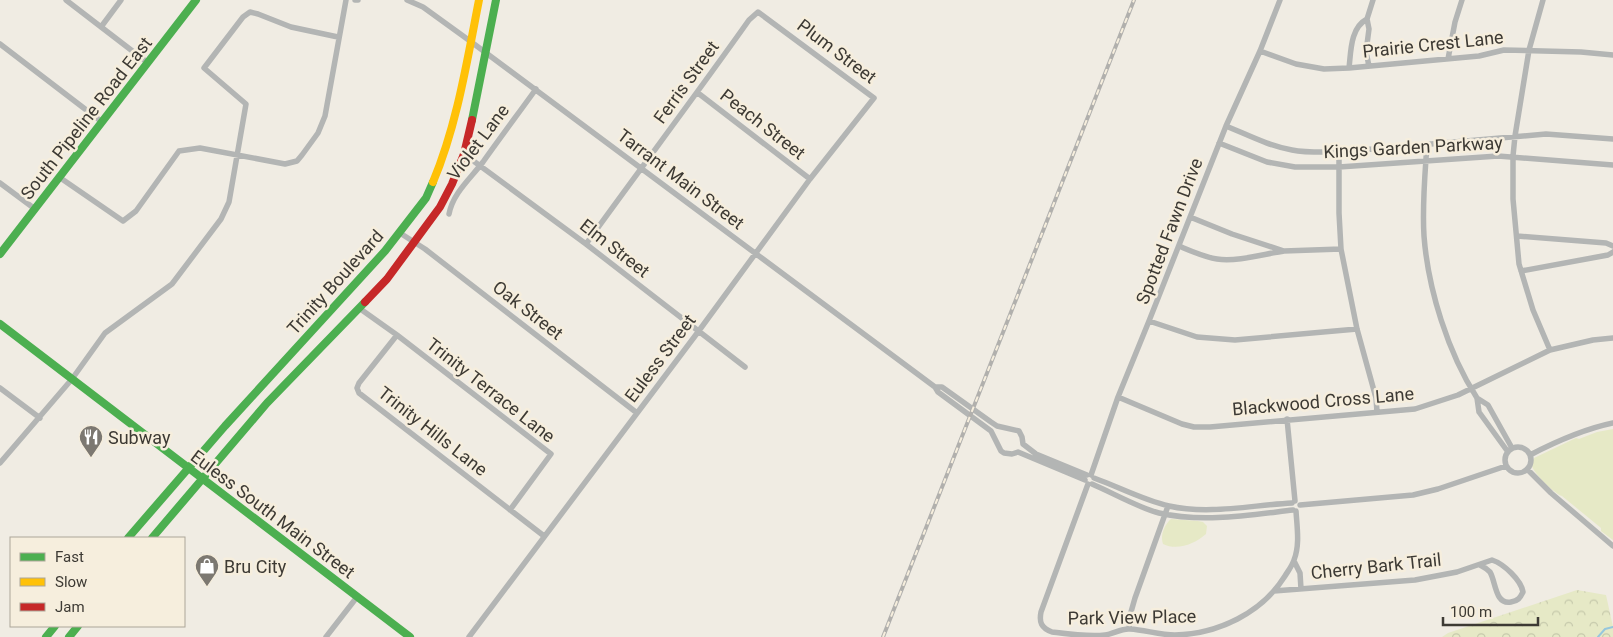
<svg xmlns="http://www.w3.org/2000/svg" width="1613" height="637" font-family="Roboto,sans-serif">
<defs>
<pattern id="forest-crowns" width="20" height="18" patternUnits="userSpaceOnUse" patternTransform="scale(1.25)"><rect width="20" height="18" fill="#e6e9c6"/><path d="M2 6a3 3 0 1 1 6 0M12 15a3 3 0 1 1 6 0" fill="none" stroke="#c6c9ab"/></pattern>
</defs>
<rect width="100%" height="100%" fill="#f0ece3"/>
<path fill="url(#forest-crowns)" d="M1577,590l29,5 7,32v10h-171l6,-4z"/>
<path fill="#e6e9c6" d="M1613,429v111l-12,-9v-3l-39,-32c-7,-2 -28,-22 -30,-30 -1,-3 1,-5 2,-8l42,-20 3,1 18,-7z
M1171,519l27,2 5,1 4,4 -1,8c-11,10 -29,17 -43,10 -3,-8 1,-19 8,-25z"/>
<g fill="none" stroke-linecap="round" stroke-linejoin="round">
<path stroke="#96c7dd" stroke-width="2" d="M1598,637l7,-8 8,-2"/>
<path stroke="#b3b5b4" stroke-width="5.5" d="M66,0l82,63
M355,0h3
M407,0l16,7 47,34 465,346 3,5 53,39 10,20 3,2 8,1 6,-2 67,28
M1543,0l-14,50 -14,86 -2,20v43l6,65 14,46 17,40
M101,27l20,-27
M0,44l102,78
M1260,51l36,13 28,5 25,-1 130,-12 25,-6 77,2 32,3
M1448,59l7,-37 7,-22
M1369,66l-3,-14 3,-23 -2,-10 6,-19
M1349,68c2,-16 1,-40 18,-49
M698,93l112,86
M1226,126c22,9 43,20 66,24 15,3 32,2 47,2l207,-18 67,5
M1219,143l48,19 28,5h44l159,-11 115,9
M1427,144c-2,31 -5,61 -3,92 4,53 24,117 53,162
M1339,152v61l2,36 16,80 19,69 1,14
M464,154l122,90 159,123
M59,177l64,44 13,-10 43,-60 21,-3 85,16 12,-3 5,-6 16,-22 7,-17 21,-116
M0,183l35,26
M449,214c4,-21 21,-35 34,-52 17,-24 35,-48 53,-73
M400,233l25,16 212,164
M1517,236l89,7 7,3
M1179,246c12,5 25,11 38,13 20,3 47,-5 67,-8l-52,-17 -42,-17
M1284,251l57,-2
M1521,271l87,-16 5,-3
M359,308l38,27 154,119 -41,56
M1149,321l48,16 38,3 122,-11
M397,335l-38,48 -2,5 2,5 185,143
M935,387h7l49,35 6,4 22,5 3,6 1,7 13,10 51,21
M0,388l40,30
M1118,397l64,27 12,3h16l205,-18 43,-14 92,-45 43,-10 20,-2
M1287,419l8,82
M1505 460a13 13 0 1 1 26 0a13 13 0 1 1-26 0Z
M1508,452l-29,-40 -2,-14 11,7 24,43
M1530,455c27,-14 54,-26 83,-32
M0,463l72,-84 33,-46 67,-49 49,-65 8,-17 17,-98 -42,-36 39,-51 7,-5 8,2 33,13 47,10
M1527,469l24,24 62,53
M1091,475l27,-78 31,-76 77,-195 34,-75 20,-51
M1094,478c25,9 49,22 75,28 40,9 83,-1 123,-3
M1088,484l-47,128c-2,10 0,16 11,20 16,2 36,5 53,3 8,-1 17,-7 25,-6 15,1 30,6 45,6 43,-1 87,-22 110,-59 3,-5 7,-10 9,-16 6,-15 3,-33 2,-49
M1092,484c19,8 47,24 67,29 44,10 91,2 134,-3
M1300,505l113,-10 25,-6 68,-23
M1294,561l6,12 1,16
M1274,591l141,-11 42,-8 35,-12c12,4 29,20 31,32 -3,6 -5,9 -12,10 -16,3 -15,-20 -21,-30 -3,-3 -6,-5 -10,-7
M1129,628l2,-16 4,-14 33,-92
M326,637l31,-40
M469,637l229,-305 112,-153 64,-81 -116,-86 -9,8c-53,75 -109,149 -163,224"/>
<path stroke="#4caf50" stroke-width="8" d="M472,120l24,-120
M0,254l196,-254
M0,324l410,313
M128,538l97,-112 160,-175 41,-53 7,-16
M152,538l115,-135 98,-101
M46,637l9,-11
M69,637l9,-11"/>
<path stroke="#ffc107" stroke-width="8" d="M433,182c24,-57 34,-121 46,-182"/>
<path stroke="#c62828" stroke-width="8" d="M365,302l22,-23 53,-72 12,-23 12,-30 8,-34"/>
<g stroke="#b1b0ad" stroke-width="4">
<path id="rail" d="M883,637l251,-637"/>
</g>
<use href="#rail" stroke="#f6eedd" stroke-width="2" stroke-dasharray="5.5" stroke-linecap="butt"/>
</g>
<defs>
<g id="restaurant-pin" transform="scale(1.25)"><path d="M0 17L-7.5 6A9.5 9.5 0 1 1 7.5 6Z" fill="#7c7871" stroke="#f6eedd"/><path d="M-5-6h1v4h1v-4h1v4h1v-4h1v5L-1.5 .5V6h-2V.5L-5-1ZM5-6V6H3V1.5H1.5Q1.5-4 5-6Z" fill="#fff"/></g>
<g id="shop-pin" transform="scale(1.25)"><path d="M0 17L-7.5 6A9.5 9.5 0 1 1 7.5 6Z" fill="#7c7871" stroke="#f6eedd"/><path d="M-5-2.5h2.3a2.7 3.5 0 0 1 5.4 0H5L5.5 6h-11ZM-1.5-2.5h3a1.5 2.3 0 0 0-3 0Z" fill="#fff"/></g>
</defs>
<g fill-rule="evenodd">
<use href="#restaurant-pin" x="91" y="437"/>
<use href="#shop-pin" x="207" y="566"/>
</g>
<g text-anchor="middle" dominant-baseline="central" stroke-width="5" stroke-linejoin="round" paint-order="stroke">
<g font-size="18" fill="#3d3a34" stroke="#f6eedd">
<text transform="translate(1433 44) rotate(-6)">Prairie Crest Lane</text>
<text transform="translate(837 51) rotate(37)">Plum Street</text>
<text transform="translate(686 82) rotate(-54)">Ferris Street</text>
<text transform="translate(86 118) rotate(-52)">South Pipeline Road East</text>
<text transform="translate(763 124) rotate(38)">Peach Street</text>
<text transform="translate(478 142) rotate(-53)">Violet Lane</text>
<text transform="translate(1413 147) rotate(-3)">Kings Garden Parkway</text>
<text transform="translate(681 179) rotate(37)">Tarrant Main Street</text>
<text transform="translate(1169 231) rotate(-69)">Spotted Fawn Drive</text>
<text transform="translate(615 248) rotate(38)">Elm Street</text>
<text transform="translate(335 282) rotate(-48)">Trinity Boulevard</text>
<text transform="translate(528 310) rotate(38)">Oak Street</text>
<text transform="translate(660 358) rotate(-53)">Euless Street</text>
<text transform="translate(491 390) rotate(38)">Trinity Terrace Lane</text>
<text transform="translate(1323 401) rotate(-5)">Blackwood Cross Lane</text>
<text transform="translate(433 431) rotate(38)">Trinity Hills Lane</text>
<text transform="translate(273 514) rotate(37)">Euless South Main Street</text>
<text transform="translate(1376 566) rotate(-6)">Cherry Bark Trail</text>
<text transform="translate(1132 617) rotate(-1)">Park View Place</text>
</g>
<g font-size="18" fill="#3d3a34" stroke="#f6eedd" text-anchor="start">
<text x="108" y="437">Subway</text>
<text x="224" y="566">Bru City</text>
</g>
</g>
<rect x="10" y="537" width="175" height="90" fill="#f6eedd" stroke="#aca699"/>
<rect x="20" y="553" width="25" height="8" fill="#4caf50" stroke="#aca699"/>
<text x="55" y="562" font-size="15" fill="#3d3a34">Fast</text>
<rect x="20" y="578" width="25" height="8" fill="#ffc107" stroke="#aca699"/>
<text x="55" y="587" font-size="15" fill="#3d3a34">Slow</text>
<rect x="20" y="603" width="25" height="8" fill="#c62828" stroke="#aca699"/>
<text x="55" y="612" font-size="15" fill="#3d3a34">Jam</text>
<path d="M1443 617v8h95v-8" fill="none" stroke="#3d3a34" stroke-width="2.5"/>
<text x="1450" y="617" font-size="15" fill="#3d3a34" stroke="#f6eedd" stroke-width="4" paint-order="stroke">100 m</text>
</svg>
